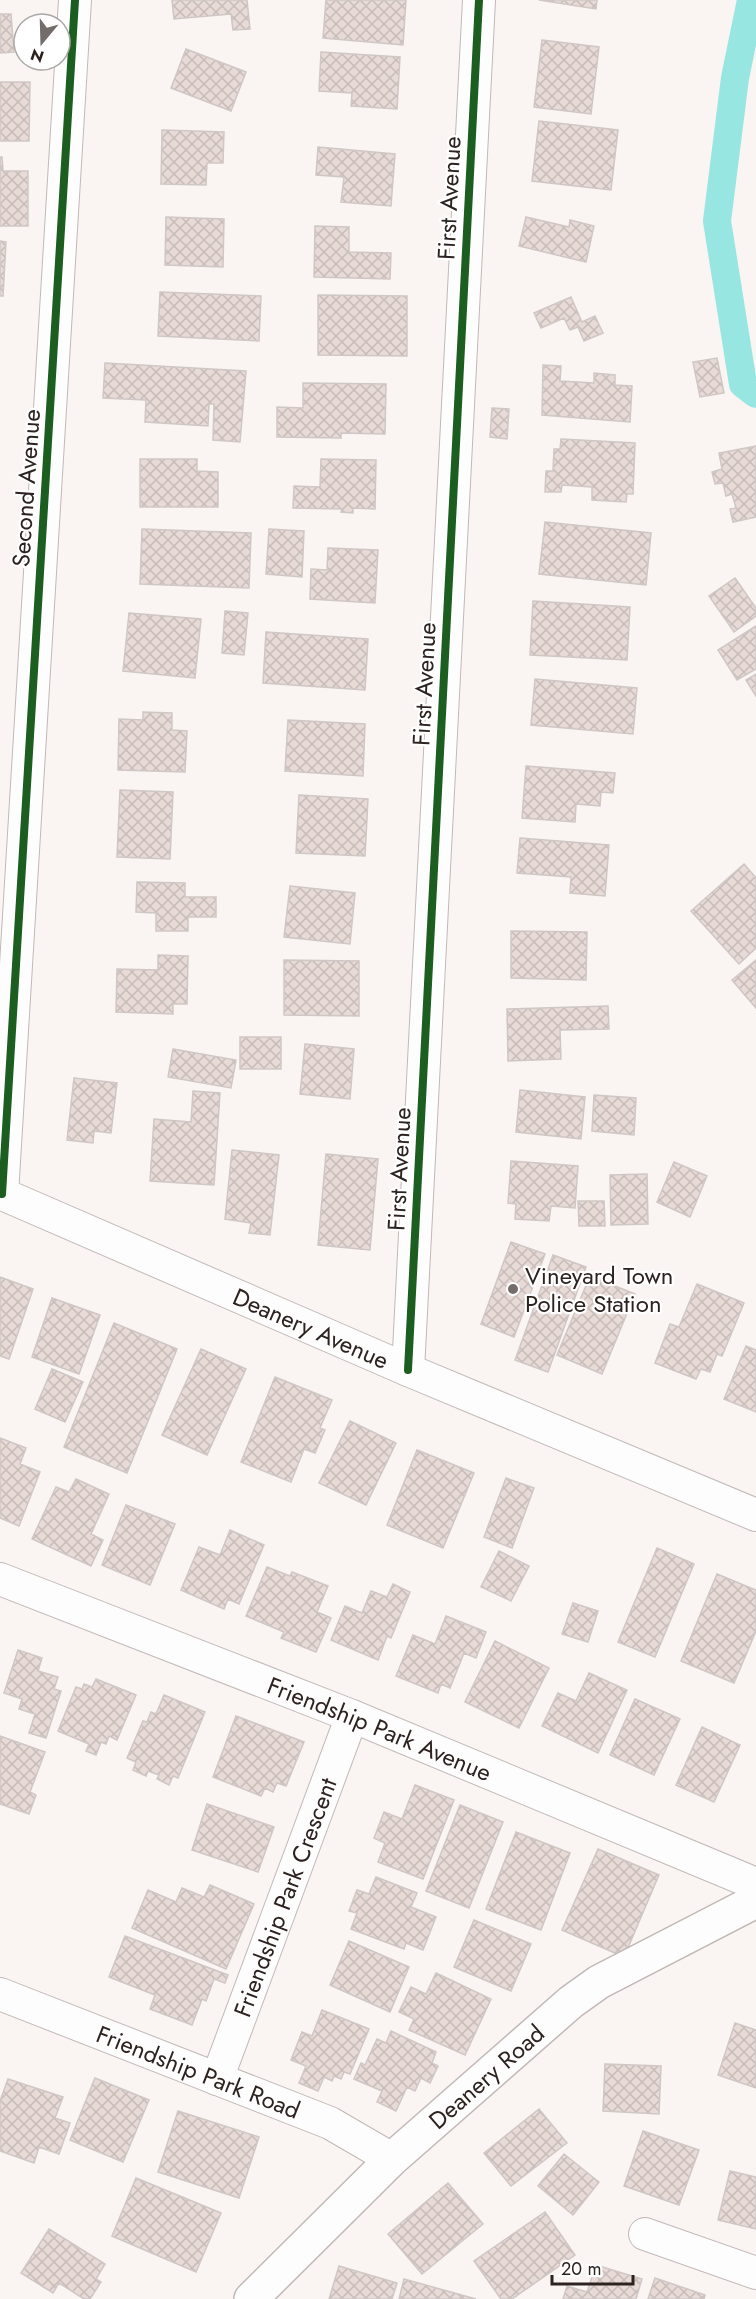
<svg xmlns="http://www.w3.org/2000/svg" width="756" height="2299" font-family="Jost,sans-serif">
<defs>
<pattern id="building-cross-hatch" width="8" height="8" patternUnits="userSpaceOnUse" patternTransform="scale(1.5)"><rect width="8" height="8" fill="#e8dbd7"/><path d="M0 0l8 8M0 8l8-8" fill="none" stroke="#c7bcb8"/></pattern>
</defs>
<rect width="100%" height="100%" fill="#faf4f3"/>
<g fill="none" stroke-linecap="round" stroke-linejoin="round">
<path stroke="#97e6e2" stroke-width="28" d="M751,0l-16,78 -18,143 26,163 13,10"/>
</g>
<path fill="url(#building-cross-hatch)" stroke="#cfc7c5" stroke-width="1.5" d="M172,0h75l3,29 -17,1 -2,-16 -57,5z
M326,0h80l-3,45 -80,-7z
M539,0h58l-1,9z
M0,14h11l3,38 -14,1z
M542,40l57,7 -8,67 -57,-7z
M186,49l60,23 -15,39 -60,-23z
M321,52l79,5 -3,52 -46,-3 1,-13 -33,-2z
M0,82h30l-1,59h-29z
M539,121l79,9 -7,60 -79,-9z
M162,130l62,2 -1,31h-16l-1,22 -45,-1z
M318,147l77,7 -4,52 -50,-4 3,-25 -28,-2z
M0,157h2l1,14h25v55h-28z
M166,217l58,2 -1,48 -58,-2z
M526,217l43,10 1,-7 24,6 -8,36 -67,-16z
M315,226l34,1v25l42,1 -1,26 -76,-2z
M0,241l6,1 -3,54h-3z
M160,292l101,4 -2,45 -101,-5z
M318,295l89,1v60l-89,-1z
M571,297l11,25 13,-6 8,17 -19,8 -6,-14 -8,3 -6,-12 -23,10 -7,-15z
M717,358l7,35 -24,4 -7,-35z
M105,363l141,8 -6,71 -27,-2 1,-36h-5l-1,22 -63,-4 1,-22 -43,-2z
M543,365l18,1 -1,15 34,2v-10l21,2v10l17,1 -2,36 -88,-7z
M303,383l83,1 -1,50 -44,-1v5l-64,-1v-30l26,1z
M492,408l17,1 -2,30 -17,-2z
M561,439l74,4 -2,51h-6l-1,8 -34,-2v-13l-30,-2 -1,7h-16l1,-21h7l1,-22h6z
M756,446v71l-23,5 -3,-13 6,-1 -4,-14 -6,2 -3,-13 -8,1 -3,-12 10,-3 -3,-16z
M140,459h57v12l21,1v35h-78z
M321,459l55,1 -1,49 -22,-1v5l-12,-1 1,-3 -49,-1 1,-22 26,1z
M545,522l106,11 -5,52 -107,-11z
M142,529l109,4 -2,55 -109,-4z
M269,529l35,2 -2,46 -36,-3z
M328,548l50,2 -3,53 -65,-4 1,-30 16,1z
M735,578l21,30v8l-22,16 -25,-36z
M533,601l97,6 -3,53 -97,-5z
M225,611l23,2 -4,42 -22,-2z
M129,613l72,6 -6,59 -72,-7z
M756,626v43l-19,11 -19,-30z
M266,632l102,7 -3,51 -102,-7z
M756,674v22l-10,-16z
M535,679l102,9 -4,46 -102,-9z
M143,712l29,1v17l15,1 -2,41 -67,-2 1,-51 24,1z
M288,720l77,4 -2,52 -78,-5z
M526,766l89,7 -2,20 -12,-1 -1,14 -24,-2 -1,18 -53,-4z
M120,790l53,2 -3,67 -53,-2z
M299,795l69,4 -3,57 -69,-3z
M520,838l89,7 -4,51 -35,-3 1,-16 -54,-4z
M744,864l12,14v70l-17,16 -48,-53z
M137,882l48,1v14h31v20h-28v14h-32v-18l-20,-1z
M290,886l65,7 -5,51 -66,-7z
M511,931l76,1 -1,48 -75,-2z
M158,955l30,1 -1,48h-14v10l-57,-2 1,-43 41,1z
M284,960l75,1v55l-75,-1z
M756,960v48l-24,-28z
M608,1006l1,23 -49,1 1,29 -53,2 -1,-52z
M240,1037h41v32h-41z
M305,1044l49,5 -4,50 -50,-5z
M173,1049l63,11 -5,28 -63,-11z
M74,1078l43,5 -6,50 -17,-2 -1,12 -26,-3z
M520,1090l65,7 -4,42 -65,-7z
M193,1091l27,2 -6,92 -64,-4 4,-62 37,3z
M594,1095l42,3 -2,37 -42,-4z
M232,1150l47,5 -9,80 -21,-2 2,-10 -26,-4z
M326,1154l52,5 -8,91 -52,-5z
M511,1161l67,5 -3,42 -24,-2 -2,15 -34,-2 1,-15 -8,-1z
M674,1162l33,14 -17,41 -33,-15z
M647,1174l1,50 -37,1 -1,-50z
M578,1201h26l1,25h-26z
M511,1242l34,12 -31,83 -33,-13z
M553,1255l33,12 -38,105 -33,-12z
M590,1276l45,18 -33,80 -45,-19z
M0,1277l33,12 -24,70 -9,-3z
M697,1284l47,19 -22,53 -5,-2 -7,18 -9,-3 -5,10 -41,-16 15,-39 9,3z
M52,1298l48,17 -21,59 -47,-17z
M114,1323l63,26 -50,124 -63,-26z
M746,1346l10,4v62l-32,-13z
M201,1349l45,20 -39,86 -45,-20z
M52,1369l31,13 -18,40 -30,-13z
M275,1377l57,23 -12,28 5,2 -10,23 -11,-4 -13,33 -50,-20z
M350,1421l46,22 -30,62 -47,-22z
M0,1438l26,10 -6,16 20,8 -21,54 -19,-8z
M417,1450l57,23 -31,75 -56,-23z
M506,1478l28,10 -22,60 -28,-11z
M76,1479l33,15 -18,40 12,6 -12,26 -59,-27 24,-52 13,5z
M126,1505l49,19 -25,61 -48,-20z
M230,1530l34,15 -25,59 -11,-5 -4,10 -43,-19 18,-43 21,8z
M657,1548l37,16 -39,93 -37,-15z
M499,1551l30,15 -18,35 -30,-14z
M267,1567l23,9 2,-4 36,14 -11,26 14,6 -15,34 -35,-14 3,-6 -38,-16z
M717,1574l39,16v41l-22,52 -53,-22z
M393,1584l17,8 -19,46 -4,-2 -9,24 -47,-20 14,-34 17,7 9,-22 16,6z
M573,1603l25,8 -10,31 -26,-8z
M446,1616l40,16 -10,26 -12,-5 -14,35 -9,-4 -3,9 -42,-17 17,-41 22,9z
M495,1641l54,27 -30,60 -54,-26z
M18,1650l24,8 -4,13 20,6 -4,12 7,2 -15,47 -17,-5 6,-19 -16,-5 3,-10 -18,-6z
M589,1673l38,17 -29,63 -56,-27 16,-33 18,8z
M96,1679l40,16 -19,45 -8,-4 -3,8 -5,-2 -5,13 -10,-4 3,-7 -31,-13 18,-44 6,2 2,-5 8,3z
M164,1695l41,17 -27,66 -5,-2 -4,9 -12,-6 2,-4 -11,-4 -2,5 -13,-6 3,-8 -9,-4 16,-37 4,1 4,-10 5,2z
M635,1699l45,20 -26,56 -44,-20z
M236,1716l68,26 -18,44 -9,-3 -4,9 -8,-4 -4,8 -48,-19z
M702,1727l38,18 -26,57 -38,-17z
M0,1736l45,16 -15,40 6,3 -7,19 -29,-10z
M415,1785l39,15 -31,79 -45,-17 7,-19 -11,-5 10,-26 18,7z
M207,1804l67,23 -16,45 -66,-22z
M460,1805l43,17 -34,86 -43,-17z
M516,1832l54,21 -29,77 -55,-21z
M598,1849l61,26 -35,82 -62,-27z
M376,1877l41,16 -6,14 25,10 -13,33 -17,-7 -2,6 -53,-20 6,-16 -8,-2 8,-21 12,4z
M210,1885l44,19 -28,65 -94,-41 16,-38 28,12 6,-14 22,9z
M474,1920l57,24 -20,47 -57,-24z
M125,1936l103,39 -3,8 -11,-4 -8,22 -4,-2 -10,26 -42,-16 5,-14 -46,-18z
M349,1941l60,26 -19,45 -60,-27z
M436,1973l55,26 -26,56 -56,-25 5,-11 -15,-7 12,-25 15,7z
M322,2010l47,19 -19,45 -6,-2 -3,7 -7,-3 -2,5 -8,-4 -6,14 -19,-8 7,-17 -15,-6 11,-28 10,4z
M735,2023l21,7v58l-38,-13z
M391,2031l45,21 -4,11 6,3 -8,17 -9,-5 -6,13 -8,-4 -11,24 -19,-9 5,-11 -28,-12 7,-16 4,2 12,-26 9,4z
M605,2064l56,2 -2,48 -56,-3z
M95,2078l54,22 -26,62 -53,-22z
M8,2079l55,18 -8,21 15,5 -11,31 -20,-7 -5,16 -34,-12v-50z
M539,2109l28,34 -56,43 -27,-33z
M178,2111l81,26 -20,61 -81,-26z
M643,2131l56,19 -20,55 -55,-19z
M564,2154l35,28 -26,33 -35,-29z
M730,2171l26,6v52l-38,-9z
M136,2178l85,35 -25,59 -84,-36z
M448,2183l35,41 -61,50 -34,-40z
M545,2212l30,43 -63,44h-11l-27,-38z
M49,2229l56,35 -9,15 5,3 -11,17h-6l-25,-16 -6,10 -32,-20z
M596,2265l46,14 -6,20h-73l4,-13 20,6z
M339,2266l58,17 -5,16h-63z
M655,2278l50,17 -1,4h-56z
M404,2279l72,20h-77z"/>
<g fill="none" stroke-linecap="round" stroke-linejoin="round">
<g stroke="#c0b9b7" stroke-width="34">
<g id="street">
<path id="s1" d="M0,1193l408,177 348,145"/>
<path d="M2,1194l73,-1194"/>
<path d="M408,1370l71,-1370"/>
<path id="s2" d="M0,1579l352,137 404,168"/>
<path id="s3" d="M0,1994l330,129 62,36"/>
<path id="s4" d="M217,2079l135,-363"/>
<path d="M645,2234l111,39"/>
</g>
</g>
<g stroke="#c0b9b7" stroke-width="36">
<g id="secondary">
<path id="s5" d="M251,2299l141,-140 179,-157 28,-20 157,-81"/>
</g>
</g>
<use href="#street" stroke="#fefdfd" stroke-width="32"/>
<use href="#secondary" stroke="#fefdfd" stroke-width="33"/>
<g stroke="#fff" stroke-width="11">
<path id="cycleway" d="M2,1194l73,-1194
M408,1370l71,-1370"/>
</g>
<use href="#cycleway" stroke="#1b5e20" stroke-width="8"/>
</g>
<circle fill="#746c6a" stroke="#fff" stroke-width="2" cx="513" cy="1289" r="6"/>
<g text-anchor="middle" dominant-baseline="central" stroke-width="4.5" stroke-linejoin="round" paint-order="stroke">
<g font-size="24" fill="#2c2320" stroke="#fff">
<text transform="translate(449 198) rotate(-87)">First Avenue</text>
<text transform="translate(26 488) rotate(-86)">Second Avenue</text>
<text transform="translate(424 684) rotate(-87)">First Avenue</text>
<text transform="translate(399 1169) rotate(-87)">First Avenue</text>
<text stroke="none"><textPath href="#s1" startOffset="339">Deanery Avenue</textPath></text>
<text stroke="none"><textPath href="#s2" startOffset="408">Friendship Park Avenue</textPath></text>
<text stroke="none"><textPath href="#s4" startOffset="194">Friendship Park Crescent</textPath></text>
<text stroke="none"><textPath href="#s3" startOffset="213">Friendship Park Road</textPath></text>
<text stroke="none"><textPath href="#s5" startOffset="324">Deanery Road</textPath></text>
</g>
<g font-size="24" fill="#2c2320" stroke="#fff" text-anchor="start">
<text x="525" y="1275">Vineyard Town<tspan x="525" dy="28">Police Station</tspan></text>
</g>
</g>
<g transform="translate(42 42) rotate(199)"><circle r="28" fill="#ffffff" stroke="#aba7a6" stroke-width="1.5"/>
<path d="M0-4.5L10 22L0 15L-10 22Z" fill="#746c6a"/>
<text y="-9" font-size="16" font-weight="bold" text-anchor="middle" fill="#2c2320">N</text>
</g>
<path d="M552 2275v9h81v-9" fill="none" stroke="#2c2320" stroke-width="3"/>
<text x="561" y="2275" font-size="18" fill="#2c2320" stroke="#ffffff" stroke-width="4.5" paint-order="stroke">20 m</text>
</svg>
